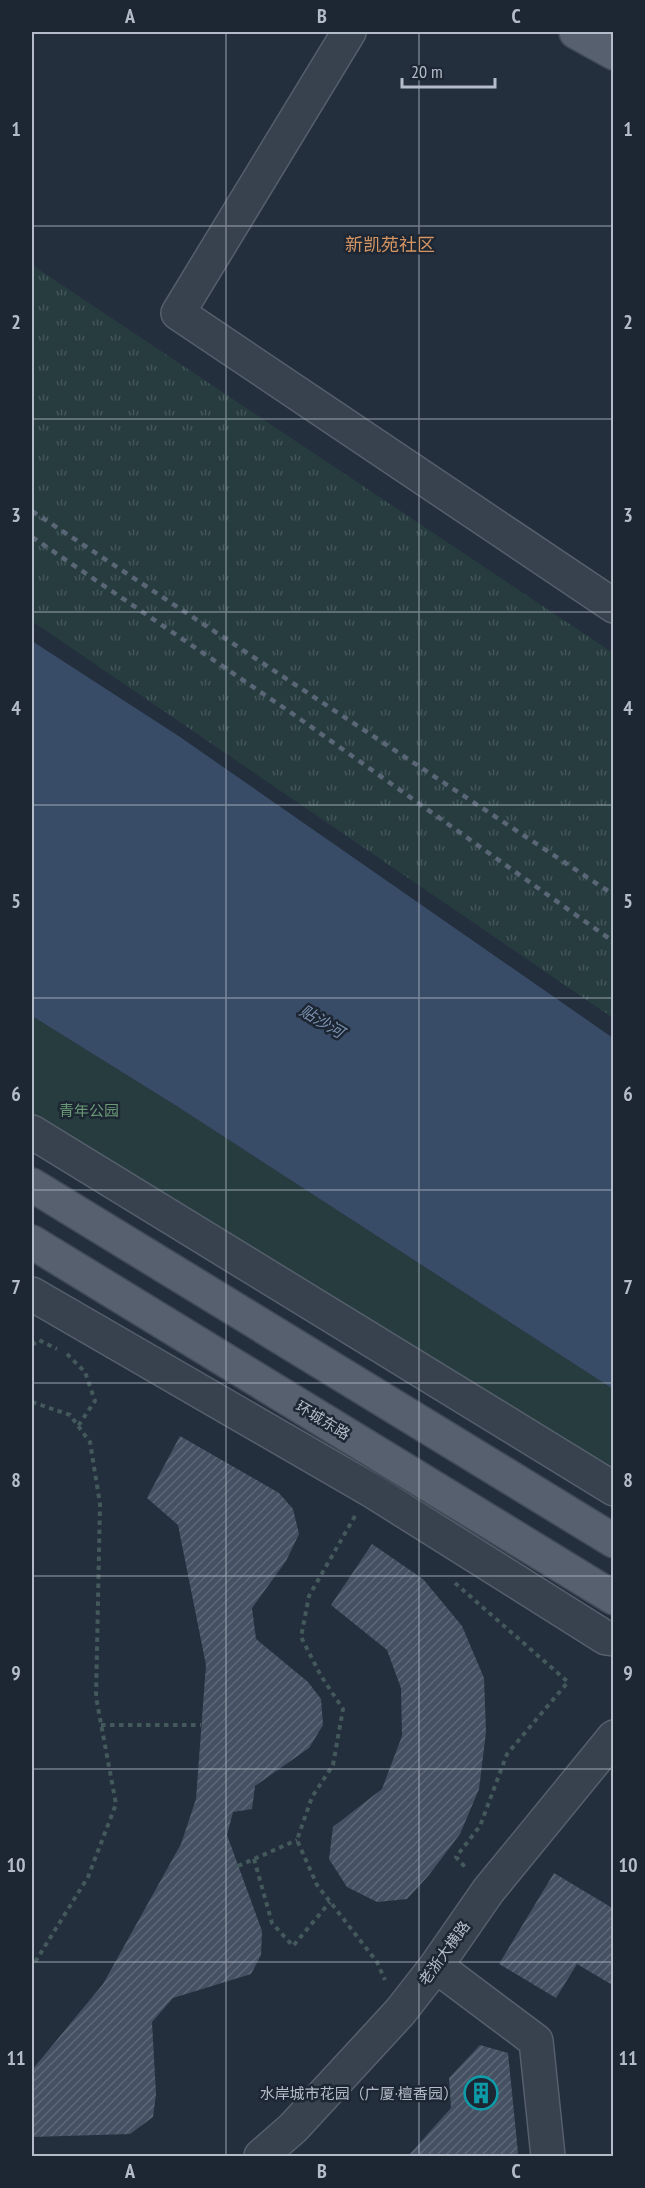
<svg xmlns="http://www.w3.org/2000/svg" width="645" height="2188" font-family="'PT Sans Narrow','Noto Sans SC',sans-serif">
<defs>
<pattern id="grass-tufts" width="24" height="20" patternUnits="userSpaceOnUse" patternTransform="scale(1.5)"><rect width="24" height="20" fill="#263c3f"/><path d="M3 7l-1-3M5 7V3M7 7l1-3M15 17l-1-3M17 17v-4M19 17l1-3" fill="none" stroke="#435659"/></pattern>
<pattern id="building-hatch" width="6" height="6" patternUnits="userSpaceOnUse" patternTransform="scale(1.5)"><rect width="6" height="6" fill="#455162"/><path d="M-1 1l2-2M0 6l6-6M5 7l2-2" fill="none" stroke="#5d6877"/></pattern>
</defs>
<rect width="100%" height="100%" fill="#242f3e"/>
<path fill="url(#grass-tufts)" d="M32,265l581,388v365l-581,-397z"/>
<path fill="#263c3f" d="M32,1016l143,89 438,284v99l-581,-357z"/>
<path fill="#394c67" d="M32,641l148,96 433,301v351l-438,-284 -143,-89z"/>
<path fill="url(#building-hatch)" d="M180,1436l99,57 14,16 6,25 -13,27 -34,47 4,31 52,43 13,17 2,26 -14,23 -54,38 -3,23 -19,3 -6,23 35,96 -1,24 -10,19 -78,24 -21,24 4,72 -3,23 -23,17 -98,3v-67l71,-86 78,-140 15,-45 10,-134 -28,-140 -31,-27z
M372,1544l51,35 39,47 22,52 2,54 -7,57 -19,45 -31,41 -22,24 -30,3 -30,-15 -18,-28 4,-32 49,-38 20,-53 -1,-48 -14,-38 -56,-45z
M554,1873l60,36v77l-37,-22 -21,34 -57,-34z
M480,2045l28,8 10,100 -3,3h-107l43,-48 -2,-30z"/>
<g fill="none" stroke-linecap="round" stroke-linejoin="round">
<g stroke="#565f6c" stroke-width="36">
<path id="minor" d="M349,32l-171,281 436,293
M32,1132l582,357
M32,1294l342,198 232,146 8,1
M436,1966l100,75 12,115
M261,2156l32,-28 107,-116 36,-46 52,-75 126,-154"/>
</g>
<g stroke="#414a57" stroke-width="36">
<path id="major" d="M576,32l38,21
M32,1185l582,356
M32,1242l582,356"/>
</g>
<path stroke="#44595c" stroke-width="4" stroke-dasharray="4.5 4.5" stroke-linecap="butt" d="M32,1345l7,-5 18,9
M67,1354l18,18 10,29 -17,25
M32,1402l38,13 20,27 10,62 -4,193 20,107 -28,73 -56,90
M355,1516l-46,80 -8,41 20,39 22,33 -10,56 -21,32 -15,43 20,45 60,77 8,18
M455,1583l113,99 -61,72 -27,72 -24,31 9,10
M101,1725h100
M254,1859l18,64 21,23 37,-44
M238,1866l59,-26"/>
<use href="#minor" stroke="#38414e" stroke-width="33"/>
<use href="#major" stroke="#56606e" stroke-width="33"/>
<path stroke="#5a6575" stroke-width="4.5" stroke-dasharray="6 6" stroke-linecap="butt" d="M32,511l582,384
M32,537l261,177 321,228"/>
</g>
<path fill="none" stroke="#b4bcc9" stroke-width="1.5" stroke-opacity="0.55" d="M226,32v2124M419,32v2124M32,226h582M32,419h582M32,612h582M32,805h582M32,998h582M32,1190h582M32,1383h582M32,1576h582M32,1769h582M32,1962h582"/>
<defs>
<g id="building-ring" transform="scale(1.725)"><circle r="9.5" fill="#1d2633" stroke="#0f9aa8" stroke-width="1.5"/><path d="M-4-6H4V6H1V3H-1V6H-4ZM-2.5-4.3h1.7v1.8h-1.7ZM.8-4.3h1.7v1.8H.8ZM-2.5-1h1.7V.8h-1.7ZM.8-1h1.7V.8H.8Z" fill="#0f9aa8"/></g>
</defs>
<g fill-rule="evenodd">
<use href="#building-ring" x="481" y="2093"/>
</g>
<g text-anchor="middle" dominant-baseline="central" stroke-width="5" stroke-linejoin="round" paint-order="stroke">
<g font-size="15" fill="#6b9a76" stroke="#1d2633">
<text x="89" y="1110">青年公园</text>
</g>
<g font-size="15" fill="#b4bcc9" stroke="#1d2633">
<text transform="translate(323 1420) rotate(31)">环城东路</text>
<text transform="translate(444 1953) rotate(-54)">老浙大横路</text>
</g>
<g font-size="15" fill="#b4bcc9" stroke="#1d2633" text-anchor="end">
<text x="458" y="2093">水岸城市花园（广厦·檀香园）</text>
</g>
<g font-size="16" font-style="italic" fill="#7c92b1" stroke="#1d2633">
<text transform="translate(322 1021) rotate(31)">贴沙河</text>
</g>
<g font-size="18" fill="#d59563" stroke="#1d2633">
<text x="390" y="244">新凯苑社区</text>
</g>
</g>
<rect width="645" height="2188" fill="none" stroke="#1d2633" stroke-width="66"/>
<path d="M402 78v9h93v-9" fill="none" stroke="#b4bcc9" stroke-width="3"/>
<text x="411" y="78" font-size="18" fill="#b4bcc9" stroke="#1d2633" stroke-width="4.5" paint-order="stroke">20 m</text>
<rect x="33" y="33" width="579" height="2122" fill="none" stroke="#b4bcc9" stroke-width="2"/>
<g font-size="20" text-anchor="middle" font-weight="bold" fill="#b4bcc9">
<text x="130" y="23">A</text>
<text x="322" y="23">B</text>
<text x="516" y="23">C</text>
<text x="16" y="136">1</text>
<text x="628" y="136">1</text>
<text x="16" y="329">2</text>
<text x="628" y="329">2</text>
<text x="16" y="522">3</text>
<text x="628" y="522">3</text>
<text x="16" y="715">4</text>
<text x="628" y="715">4</text>
<text x="16" y="908">5</text>
<text x="628" y="908">5</text>
<text x="16" y="1101">6</text>
<text x="628" y="1101">6</text>
<text x="16" y="1294">7</text>
<text x="628" y="1294">7</text>
<text x="16" y="1487">8</text>
<text x="628" y="1487">8</text>
<text x="16" y="1680">9</text>
<text x="628" y="1680">9</text>
<text x="16" y="1872">10</text>
<text x="628" y="1872">10</text>
<text x="16" y="2065">11</text>
<text x="628" y="2065">11</text>
<text x="130" y="2178">A</text>
<text x="322" y="2178">B</text>
<text x="516" y="2178">C</text>
</g>
</svg>
